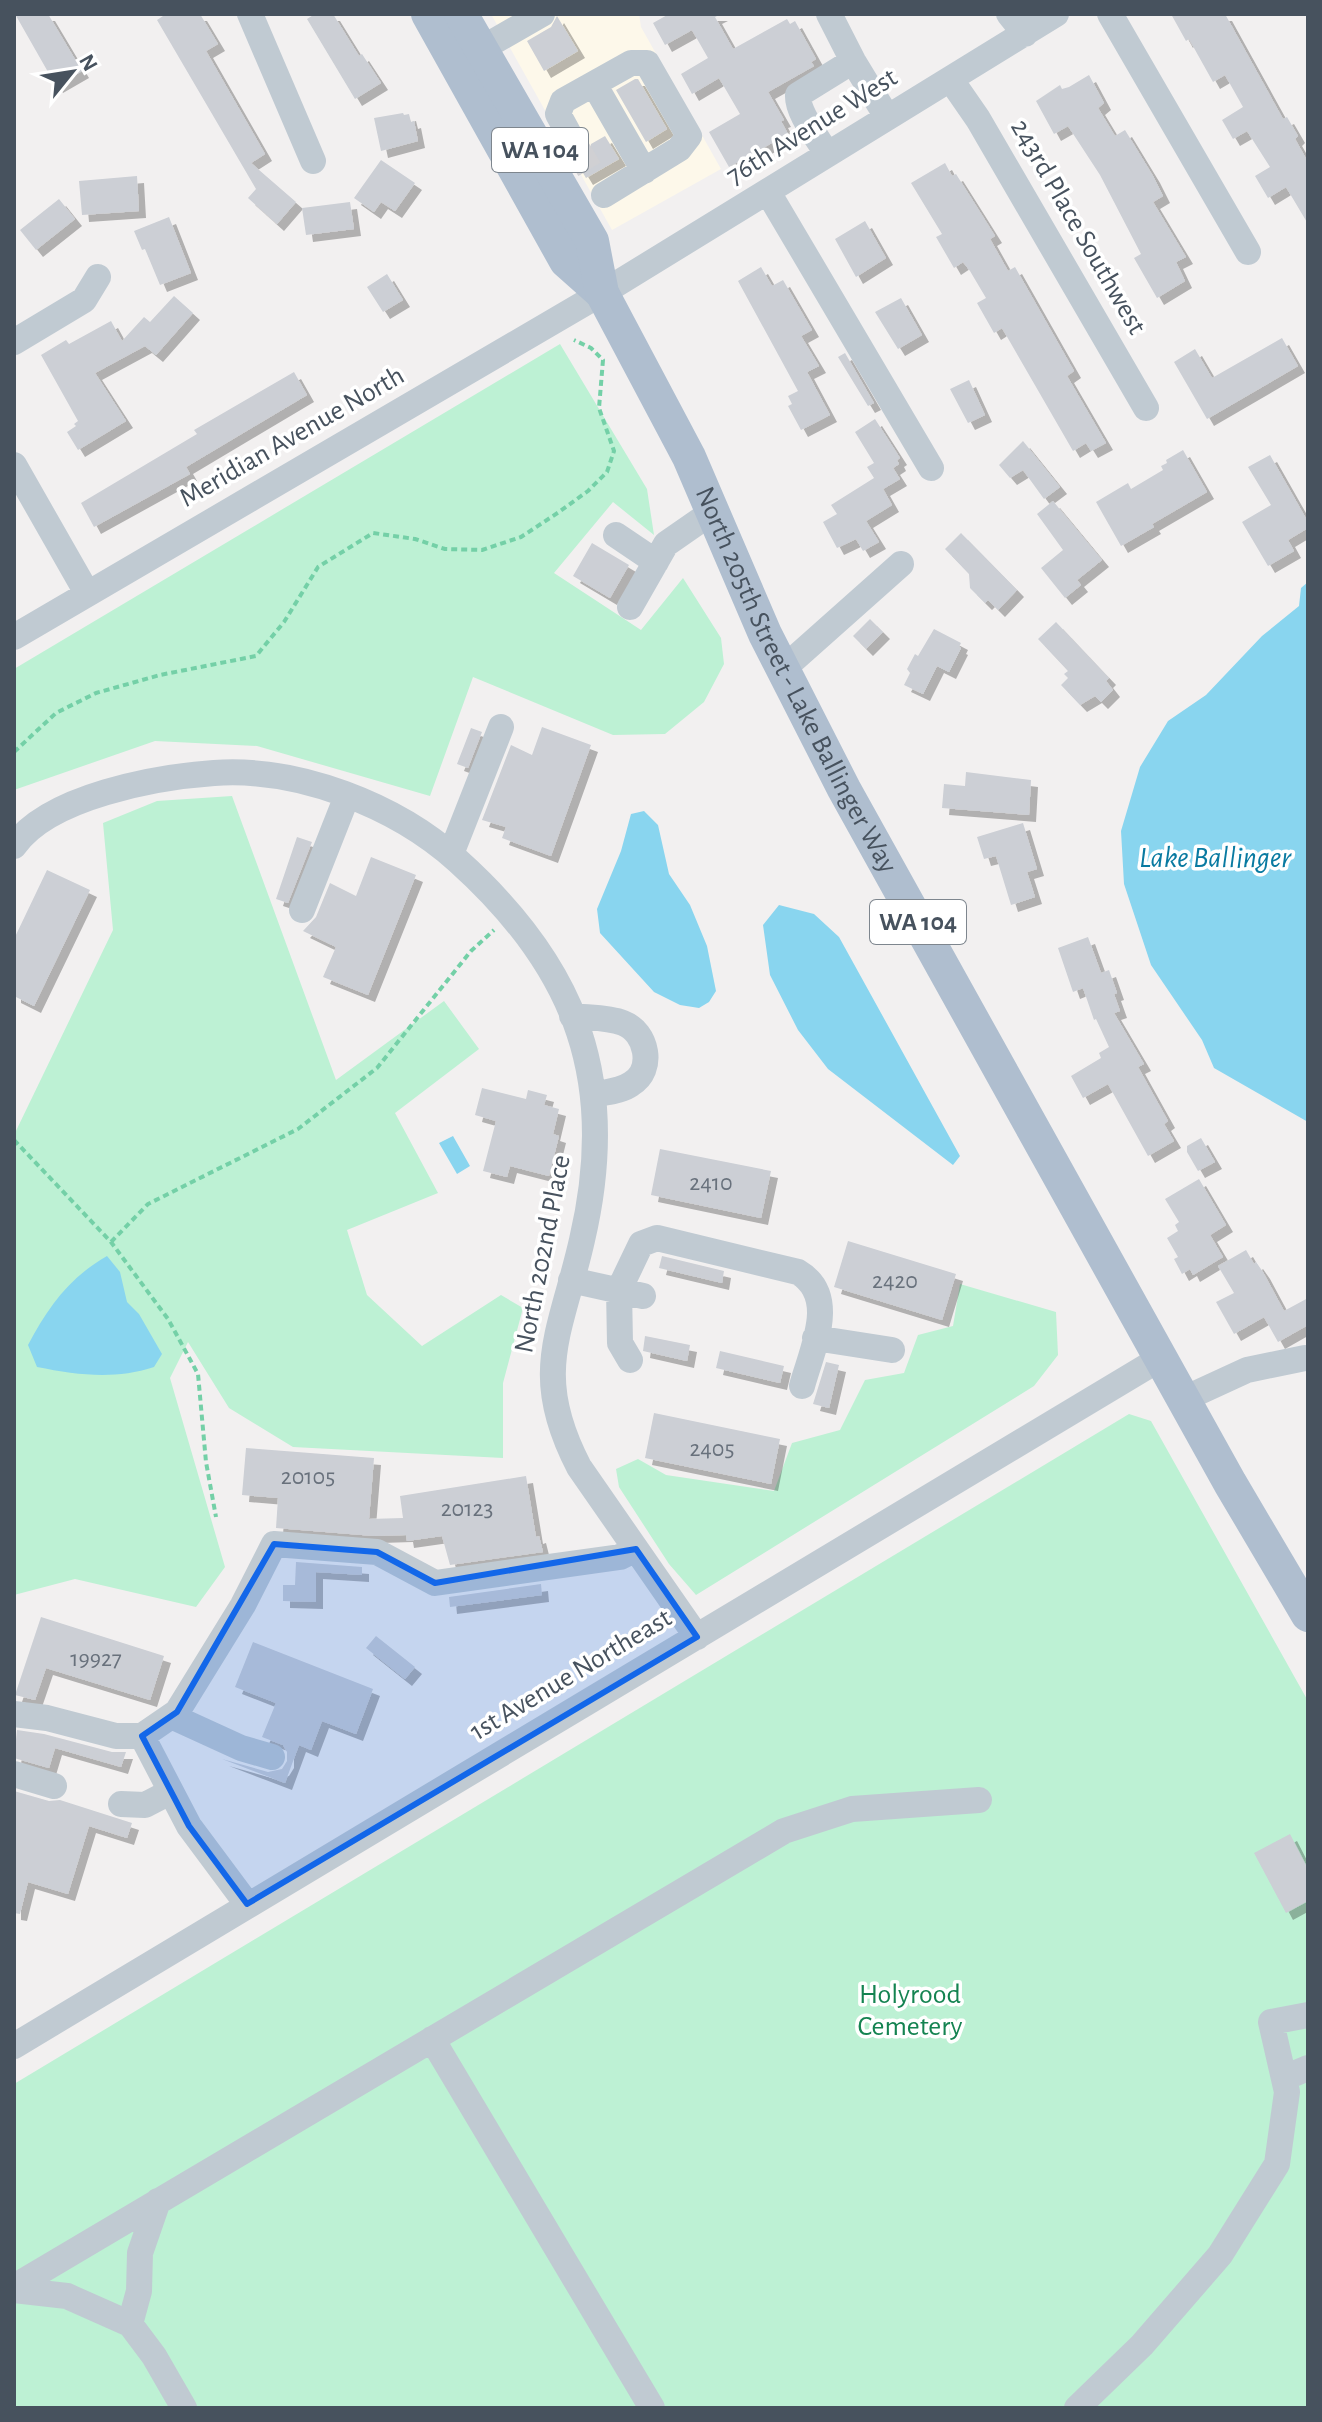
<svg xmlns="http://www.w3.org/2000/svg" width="1322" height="2422" font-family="'Alegreya Sans',sans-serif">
<defs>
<filter id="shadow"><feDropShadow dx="7" dy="7" stdDeviation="0" flood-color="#0004"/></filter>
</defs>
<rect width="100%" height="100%" fill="#f2f0f0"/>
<path fill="#fdf8ea" d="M491,14h148l2,13 80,142 -109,61z"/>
<path fill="#bdf1d4" d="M560,344l87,145 7,46 -41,-33 -59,71 87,57 42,-52 38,60 3,26 -20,38 -39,32 -52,1 -140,-58 -43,119 -173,-50 -102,-5 -141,49v-121z
M232,796l104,284 108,-79 35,48 -84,64 43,80 -91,37 20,65 55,51 79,-51 22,13 -20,75v75l-210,-11 -64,-39 -41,-66 -18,36 55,189 -29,40 -121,-28 -61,16v-460l99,-205 -10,-107 54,-22z
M960,1284l96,28 2,43 -24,31 -338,209 -27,-31 -50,-77 -3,-18 22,-10 28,16 108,16 18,-48 48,-13 25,-50 39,-7 14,-38 35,-9z
M1129,1414l22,7 157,280v707h-1294v-324z"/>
<path fill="#89d5ef" d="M1308,582v540l-94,-54 -12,-28 -51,-75 -27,-81 -3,-53 19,-64 28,-46 38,-26 56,-59 37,-30 2,-18z
M644,811l14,14 11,49 21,31 17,41 9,45 -7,11 -10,6 -19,-3 -26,-13 -54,-59 -3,-24 24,-58 10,-37z
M779,905l35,9 25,23 121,219 -7,9 -125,-96 -30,-39 -28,-55 -7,-50z
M453,1136l17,30 -13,8 -18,-31z
M107,1256l13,16 7,30 12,12 23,40 -8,13c-40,13 -76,8 -117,0l-9,-22c20,-38 42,-68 79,-89z"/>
<path fill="#cccfd5" filter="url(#shadow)" d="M15,14h33l34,57 -26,15z
M166,14h34l18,30 -12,7 59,103 -14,9 45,39 -19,22 -29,-26 8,-9 -99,-169z
M315,14h18l26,42 3,-2 19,29 -26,16 -48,-80z
M669,14h52l-6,3 18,32 54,-30 3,5 5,-3 21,38 -5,3 3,4 -46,26 16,28 -3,1 7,13 -59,33 -20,-35 31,-18 -21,-36 -27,16 -11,-20 27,-16 -16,-28 -27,15 -12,-22z
M1171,14h54l58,105 4,-2 11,19 -3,3 13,23v62l-22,-37 -18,11 -13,-22 15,-9 -23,-36 -14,8 -11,-19 21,-13 -18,-32 -12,7 -24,-43 -3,2z
M557,16l21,35 -34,20 -17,-30 24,-14z
M1089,75l15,28 -6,5 17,28 10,-6 28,46 10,20 -10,6 33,55 -10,5 9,19 -28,17 -23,-40 7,-4 -41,-79 -32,-49 -14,8 -18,-33 24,-16 2,4 7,-2z
M635,79h3l29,50 -21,13 -30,-52z
M403,113l1,2 5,-1 2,8 3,-1 4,20 -37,10 -7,-33z
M605,136l14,23 -33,19 -9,-15 12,-7 2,-12z
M381,160l34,23 -20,28 -14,-9 -7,10 -20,-14z
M945,163l7,13 4,-2 24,38 15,24 -5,3 18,32 7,-4 59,104 -7,5 39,67 -15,8 -5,-8 -13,8 -71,-123 -8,5 -17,-30 9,-5 -16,-27 -7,-9 -9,6 -18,-31 6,-3 -31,-51z
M137,176l2,35 -57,4 -3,-34z
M59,199l16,20 -39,31 -16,-20z
M350,202l4,27 -48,6 -4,-27z
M169,217l22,56 -31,12 -15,-36 -3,1 -8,-19z
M865,221l21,37 -30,19 -21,-38z
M761,267l11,19 11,-6 29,50 -11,6 18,30 -12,6 23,43 -29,15 -13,-24 4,-2 -4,-8 10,-5 -60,-110z
M387,274l16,26 -20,12 -16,-25z
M174,296l19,17 -37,42 -11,-9 -50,27 31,48 -48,29 -11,-18 9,-6 -2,-2 4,-3 -37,-66 25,-15 3,4 42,-23 11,20 22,-24 6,5z
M901,298l21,37 -24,14 -23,-37z
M1282,338l16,28 -91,53 -33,-57 21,-13 17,29z
M845,353l29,50 -6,3 -30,-49z
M294,372l13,23 -121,72 4,7 -96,53 -13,-24 116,-69 -3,-4z
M969,380l16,35 -17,8 -18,-34z
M875,419l25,39 -3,2 2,4 -6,4 7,11 -17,10 9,16 -26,16 13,21 -16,9 -7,-12 -19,9 -14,-26 14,-8 -6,-9 43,-27 -7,-11 7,-4 -19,-31z
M1023,441l37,46 -16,12 -21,-29 -13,8 -11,-13z
M1183,450l24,42 -55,32 2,3 -33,19 -25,-44 32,-19 3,6 32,-19 -2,-4 6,-3 -1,-3z
M1270,455l38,67v6l-20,12 6,11 -26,15 -26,-44 29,-17 -23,-38z
M1053,501l49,59 -25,20 4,5 -16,13 -24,-30 22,-18 -26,-36z
M961,533l56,57 -19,20 -10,-10 -3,3 -15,-15 -1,-14 -24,-25z
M592,543l37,22 -19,33 -37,-22z
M870,619l13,13 -17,17 -13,-13z
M1056,622l53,56 -3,3 7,9 -12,12 -6,-6 -15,9 -19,-20 7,-7 -4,-4 4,-3 -30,-32z
M934,629l27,14 -2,4 2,1 -12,24 -12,-6 -14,28 -19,-9 6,-12 -3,-4 8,-15 3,2z
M542,727l49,18 -40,111 -49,-18 4,-11 -24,-7 29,-75 21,10z
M471,728l11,4 -14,36 -11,-4z
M966,772l65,8 -2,35 -87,-7 2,-24 21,2z
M1023,823l14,46 -10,3 8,25 -24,8 -15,-49 -12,3 -7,-22z
M297,837l15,5 -24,61 -12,-4z
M371,857l45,18 -48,120 -45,-18 13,-30 -33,-16 13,-14 14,-34 26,13z
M47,870l43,20 -56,116 -20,-10v-57z
M1088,937l13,36 8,-3 8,23 -3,1 6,17 -6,2 30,51 -6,3 30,54 -4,3 10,17 -26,15 -40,-72 -25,14 -12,-22 30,-18 -2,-5 10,-6 -13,-28 -2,1 -11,-32 -10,4 -15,-44z
M482,1088l44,11 2,-9 19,5 -3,10 15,4 -6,25 6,2 -10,40 -39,-10 -3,11 -24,-6 13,-50 -21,-6z
M1201,1138l14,24 -17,9 -11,-19v-6z
M660,1149l111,22 -10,47 -110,-23z
M1199,1179l27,46 -16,10 13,22 -30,18 -3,-6 -8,5 -8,-15 4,-2 -11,-19 11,-7 -3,-6 4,-3 -14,-23z
M848,1241l108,33 -14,46 -108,-33z
M1246,1250l8,14 2,-2 7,10 21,39 24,-13v27l-30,17 -14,-25 -30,17 -18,-32 18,-9 -16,-27z
M662,1256l62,15 -2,12 -63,-15z
M645,1336l45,9 -3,16 -44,-10z
M720,1351l64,15 -4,17 -64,-15z
M826,1362l13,3 -10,43 -16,-4z
M654,1413l126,26 -9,45 -126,-26z
M246,1448l128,10 -5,61 34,-1 -3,-22 126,-20 10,61 3,-1 4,16 -93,13 -8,-29 -35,5 -1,-6 -32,1 -98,-8 2,-30 -36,-3z
M296,1562l66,5v8l-46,-3v30l-33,-1v-16h12z
M541,1584l1,11 -92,12 -1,-10z
M41,1617l123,39 -14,44 -104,-32 -11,32 -20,-5z
M376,1636l39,31 -10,12 -39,-31z
M253,1642l120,47 -17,45 -34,-13 -11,29 -12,-5 -14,38 -63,-24 46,13 14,-3 5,-8v-9l-4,-7 -21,-8 14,-34 -41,-16z
M17,1730l27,4 68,18h14l-5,15 -66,-19 -6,20 -35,-10z
M14,1791l35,10 11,-1 72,23 -5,15 -38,-12 -21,68 -40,-12 -8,32 -6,-1z
M1290,1834l18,35v32l-22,12 -32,-60z"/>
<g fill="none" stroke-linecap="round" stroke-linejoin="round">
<path stroke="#d0d0d3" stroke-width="26" stroke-dasharray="26 13" stroke-linecap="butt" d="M576,147l20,33"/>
<path stroke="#74d0a7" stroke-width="4" stroke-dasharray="6 4" stroke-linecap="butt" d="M14,752l42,-39 40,-20 64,-18 96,-19 28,-34 34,-55 55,-34 42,6 30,10 37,1 39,-13 38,-25 29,-21 19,-19 7,-21 -15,-43 4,-48 -12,-12 -17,-8
M14,1140l97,102 57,77 30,55 8,88 10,55
M111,1242l37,-38 150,-75 79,-61 94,-117 23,-21"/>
<path stroke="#c0cad2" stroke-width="26" d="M250,14l63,147
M829,14l24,47 34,56
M1009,14l16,20
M1110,14l138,238
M481,49l61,-35
M951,80l27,39 168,289
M594,84l50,87
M576,147l-18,-33 5,-13 68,-38h16l42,73 -10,13 -75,46
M827,154c-9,-16 -30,-41 -29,-59l55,-34
M768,192l163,276
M14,342l70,-42 14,-23
M14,465l73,128
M616,535l40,27
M630,607l36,-63 46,-32
M14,637l588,-344 454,-279
M783,669l118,-105
M14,846c35,-50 143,-69 200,-73 84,-6 182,32 244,88 120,108 161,221 124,379 -21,93 -52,133 -3,227l118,170
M451,854l50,-127
M302,910l45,-114
M572,1016c16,2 36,1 51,7 24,9 32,47 8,61 -10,7 -25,8 -37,11
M571,1280l72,16
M815,1338l77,12
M630,1360l-10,-17 -1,-53 22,-46 16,-6 141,34c41,24 14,77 4,114
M1184,1399l63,-29 58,-12
M14,1714l33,4 69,18h26l35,-24 66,-107 31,-61 103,8 58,31 185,-26 16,-8
M171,1716l70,32 31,9
M142,1736l47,90 58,78
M14,1774l40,12
M121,1804l24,1 25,-13
M432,2039l220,369
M14,2046c381,-232 766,-456 1147,-688
M1284,2078l24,-10
M14,2287l770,-456 68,-22 127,-9
M14,2290l53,6 63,28 24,32 30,52
M130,2324l9,-33 1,-38 18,-52
M1077,2408l65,-63 78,-90 57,-91 10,-72 -16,-70 37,-7"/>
<g stroke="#afbecf" stroke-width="34">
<path d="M428,14l138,247 36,32"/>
<path id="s1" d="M461,14l131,227 10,52 87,164 76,177 79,155 386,694 78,132"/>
</g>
</g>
<path fill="#1367e9" fill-opacity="0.2" stroke="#1367e9" stroke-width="6" stroke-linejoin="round" d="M274,1544l103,8 58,31 201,-34 61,88 -450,267 -58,-78 -47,-90 35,-24z"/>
<g text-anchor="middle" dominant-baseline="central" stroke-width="7" stroke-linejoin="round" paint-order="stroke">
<g font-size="24" fill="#68717c">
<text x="711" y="1183">2410</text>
<text x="895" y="1281">2420</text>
<text x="712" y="1449">2405</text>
<text x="308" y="1477">20105</text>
<text x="467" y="1509">20123</text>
<text x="96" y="1659">19927</text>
</g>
<g fill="#fff" stroke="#7e868e" stroke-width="2">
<rect x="492" y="128" width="96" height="44" rx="6"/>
<rect x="870" y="900" width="96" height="44" rx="6"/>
</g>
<g font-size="26" font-weight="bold" fill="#47525e">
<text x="540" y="150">WA 104</text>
<text x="918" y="922">WA 104</text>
</g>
<g font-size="28" fill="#47525e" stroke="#fff">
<text transform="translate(812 127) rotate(-32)">76th Avenue West</text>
<text transform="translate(1078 227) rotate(60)">243rd Place Southwest</text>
<text transform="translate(292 437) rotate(-30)">Meridian Avenue North</text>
<text stroke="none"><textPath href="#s1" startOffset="748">North 205th Street - Lake Ballinger Way</textPath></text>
<text transform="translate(543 1254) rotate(-79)">North 202nd Place</text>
<text transform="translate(571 1675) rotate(-31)">1st Avenue Northeast</text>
</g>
<g font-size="28" fill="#148351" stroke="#fff">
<text x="910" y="1995">Holyrood<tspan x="910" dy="32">Cemetery</tspan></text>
</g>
<g font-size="30" font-style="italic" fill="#097aa1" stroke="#fff">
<text x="1215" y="858">Lake Ballinger</text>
</g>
</g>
<rect width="1322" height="2422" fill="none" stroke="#47525e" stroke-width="32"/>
<g transform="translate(72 72) rotate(60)" stroke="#ffffff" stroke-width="6" paint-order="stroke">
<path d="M0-6L14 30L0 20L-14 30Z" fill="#47525e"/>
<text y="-12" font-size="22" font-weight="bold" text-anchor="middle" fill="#47525e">N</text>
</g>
</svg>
